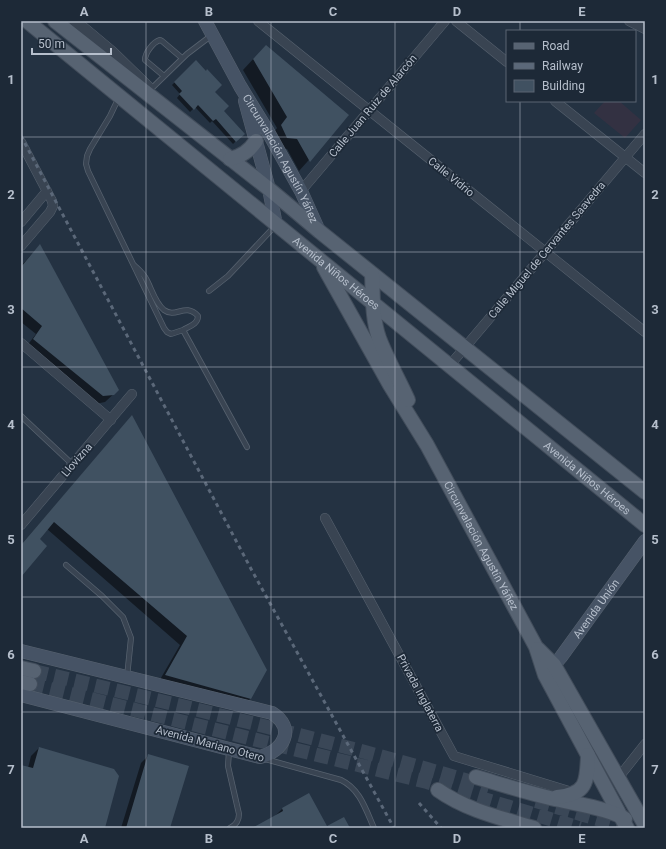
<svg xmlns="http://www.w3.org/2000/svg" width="666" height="849" font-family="Roboto,sans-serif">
<rect width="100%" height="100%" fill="#243242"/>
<path fill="#333142" d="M605,101h14l22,19 -16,18 -31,-25z"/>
<path fill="#0007" d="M255,57l93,59 -49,55 -12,-22 -10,-1 -6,-12 6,-8 -34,-58z
M195,62l18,30 9,19 21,23 -10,10 -21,-23 -2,2 -15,-16 -5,5 -13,-14 3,-4 -8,-9z
M40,245l78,145 -13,12 -10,2 -69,-57 10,-13 -15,-12v-56z
M132,416l119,282 -8,8 -85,-23 22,-38 -133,-116 -9,11 -17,35v-30z
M39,748l65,80h-83v-62l7,2 3,-12z
M149,755l20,73h-48l20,-65z
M308,795l18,33h23h-95l21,-12 7,-7z"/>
<path fill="#405161" d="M266,45l83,70 -39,47 -13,-23 -10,-1 -6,-13 6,-8 -34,-58z
M196,60l10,11 1,-2 15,16 -7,7 14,14 -5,5 21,23 -9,8 -20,-23 -3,2 -15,-16 -4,5 -15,-16 3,-3 -8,-9z
M40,244l79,146 -5,5 -11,1 -70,-57 9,-13 -21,-18v-41z
M132,415l135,255 -16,29 -86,-24 22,-39 -133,-114 -14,17 7,7 -26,31v-32z
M39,747l75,22 5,7 -14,52h-84v-63l12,3z
M148,754l41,12 -19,62h-44z
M309,793l18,33 17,-9 6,11h-98l31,-17 -1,-3z"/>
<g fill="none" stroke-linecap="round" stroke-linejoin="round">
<path stroke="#3a4757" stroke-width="14" stroke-dasharray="14 7" stroke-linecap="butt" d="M34,671c152,36 305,71 455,116
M30,684l397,98 153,46
M536,801l92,27"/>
<g stroke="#57626f" stroke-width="6">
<path id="service" d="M164,76l-19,-16c0,-7 8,-18 15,-20l2,1 20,17
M150,90l37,-36 25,-19
M119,97l-9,19 -20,33 -3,7 -1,8 2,7 76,157 3,4 4,2 12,-4 64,117
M134,265c4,4 8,7 11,12 6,9 9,25 19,33 12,9 21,-8 34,6 0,8 -8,10 -15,14
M209,291l19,-15 47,-50
M21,416l51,48
M66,565l36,31 21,21 8,21 -4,39
M229,751l-1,15 11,48c0,7 -3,11 -9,14
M265,759l76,21c19,9 25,30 33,48"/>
</g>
<g stroke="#57626f" stroke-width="10">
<path id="minor" d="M258,21l387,311
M456,21l51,41
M629,21l16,8
M555,101l90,72
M21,142l31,59 1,5 -3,6 -29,34
M301,191l144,-170
M21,222l26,-31
M21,343l90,77
M450,365l195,-231
M325,518l129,238 118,36
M21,525l111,-131
M619,777l26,-33"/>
</g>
<g stroke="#57626f" stroke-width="12">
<path id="tertiary" d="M75,21l37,31 36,35"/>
</g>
<g stroke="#57626f" stroke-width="14">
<g id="secondary">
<path id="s1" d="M205,21l35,65 27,44 34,61 18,40"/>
<path d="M245,101l24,88 7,36"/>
<path d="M21,651l251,62c24,15 12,38 -12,44l-239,-62"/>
<path id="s2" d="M547,673l14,-16 84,-116"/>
</g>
</g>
<g stroke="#424d5b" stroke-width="16">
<g id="primary">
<path id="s3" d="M27,21l618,504"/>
<path d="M55,21l214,168 50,42 326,261"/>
<path d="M230,159c12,-3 19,-8 26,-18"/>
<path id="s4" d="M324,267l66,118 37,60 109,202 9,28 82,153"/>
<path d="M372,274c1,21 0,44 7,64 8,21 20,42 29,62"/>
<path d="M538,649l16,16 91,160"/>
<path d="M21,668l13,3"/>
<path d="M21,682l9,2"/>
<path d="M476,777c24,7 49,15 74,21 17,4 63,11 75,21"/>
<path d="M438,790c28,20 63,28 96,38"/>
<path d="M557,797c30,-3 30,-15 31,-42"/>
</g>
</g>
<use href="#service" stroke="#394452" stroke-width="4.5"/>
<use href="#minor" stroke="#394452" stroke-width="9"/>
<use href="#tertiary" stroke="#394452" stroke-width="11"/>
<use href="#secondary" stroke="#465365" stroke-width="13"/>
<use href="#primary" stroke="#576372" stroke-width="14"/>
<path stroke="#5b6879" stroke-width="3" stroke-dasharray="4 4" stroke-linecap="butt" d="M21,136l229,431 144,261
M419,803l22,25"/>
</g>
<path fill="none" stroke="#b6bfcc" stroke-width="1" stroke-opacity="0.55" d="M146,21v807M271,21v807M395,21v807M520,21v10M520,101v727M21,137h624M21,252h624M21,367h624M21,482h624M21,597h624M21,712h624"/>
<g text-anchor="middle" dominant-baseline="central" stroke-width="3.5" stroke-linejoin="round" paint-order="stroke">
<g font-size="11" fill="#b6bfcc" stroke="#1d2937">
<text transform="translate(373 106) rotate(-50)">Calle Juan Ruiz de Alarcón</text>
<text stroke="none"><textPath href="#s1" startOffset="157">Circunvalación Agustín Yáñez</textPath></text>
<text transform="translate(451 177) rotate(39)">Calle Vidrio</text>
<text transform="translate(547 250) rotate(-50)">Calle Miguel de Cervantes Saavedra</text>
<text stroke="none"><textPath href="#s3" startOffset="399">Avenida Niños Héroes</textPath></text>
<text transform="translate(77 460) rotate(-49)">Llovizna</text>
<text stroke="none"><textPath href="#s3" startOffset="723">Avenida Niños Héroes</textPath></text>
<text stroke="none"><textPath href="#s4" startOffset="320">Circunvalación Agustín Yáñez</textPath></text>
<text stroke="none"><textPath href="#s2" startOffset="81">Avenida Unión</textPath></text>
<text transform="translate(420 693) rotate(62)">Privada Inglaterra</text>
<text transform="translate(210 744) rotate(15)">Avenida Mariano Otero</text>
</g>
</g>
<rect width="666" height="849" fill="none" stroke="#1d2937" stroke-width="44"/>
<rect x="506" y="30" width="130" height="72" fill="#1d2937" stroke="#5a6573"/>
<rect x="514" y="43" width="20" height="6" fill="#576372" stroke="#5a6573"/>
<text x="542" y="50" font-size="12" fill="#b6bfcc">Road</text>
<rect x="514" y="63" width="20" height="6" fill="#5b6879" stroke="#5a6573"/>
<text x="542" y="70" font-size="12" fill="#b6bfcc">Railway</text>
<rect x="514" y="80" width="20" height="12" fill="#405161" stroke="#5a6573"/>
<text x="542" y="90" font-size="12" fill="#b6bfcc">Building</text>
<path d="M32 48v6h79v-6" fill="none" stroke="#b6bfcc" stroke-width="2"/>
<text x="38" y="48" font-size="12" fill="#b6bfcc" stroke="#1d2937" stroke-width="3" paint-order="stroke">50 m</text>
<rect x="22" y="22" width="622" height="805" fill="none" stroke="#b6bfcc" stroke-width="1.5"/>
<g font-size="13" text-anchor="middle" font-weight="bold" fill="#b6bfcc">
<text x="84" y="16">A</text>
<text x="209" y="16">B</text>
<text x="333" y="16">C</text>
<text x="457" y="16">D</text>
<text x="582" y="16">E</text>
<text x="11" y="84">1</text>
<text x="655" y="84">1</text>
<text x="11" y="199">2</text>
<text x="655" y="199">2</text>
<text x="11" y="314">3</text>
<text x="655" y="314">3</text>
<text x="11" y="429">4</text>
<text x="655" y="429">4</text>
<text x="11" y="544">5</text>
<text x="655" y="544">5</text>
<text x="11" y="659">6</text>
<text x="655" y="659">6</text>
<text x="11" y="774">7</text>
<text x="655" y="774">7</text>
<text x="84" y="843">A</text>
<text x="209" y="843">B</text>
<text x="333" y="843">C</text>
<text x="457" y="843">D</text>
<text x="582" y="843">E</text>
</g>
</svg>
